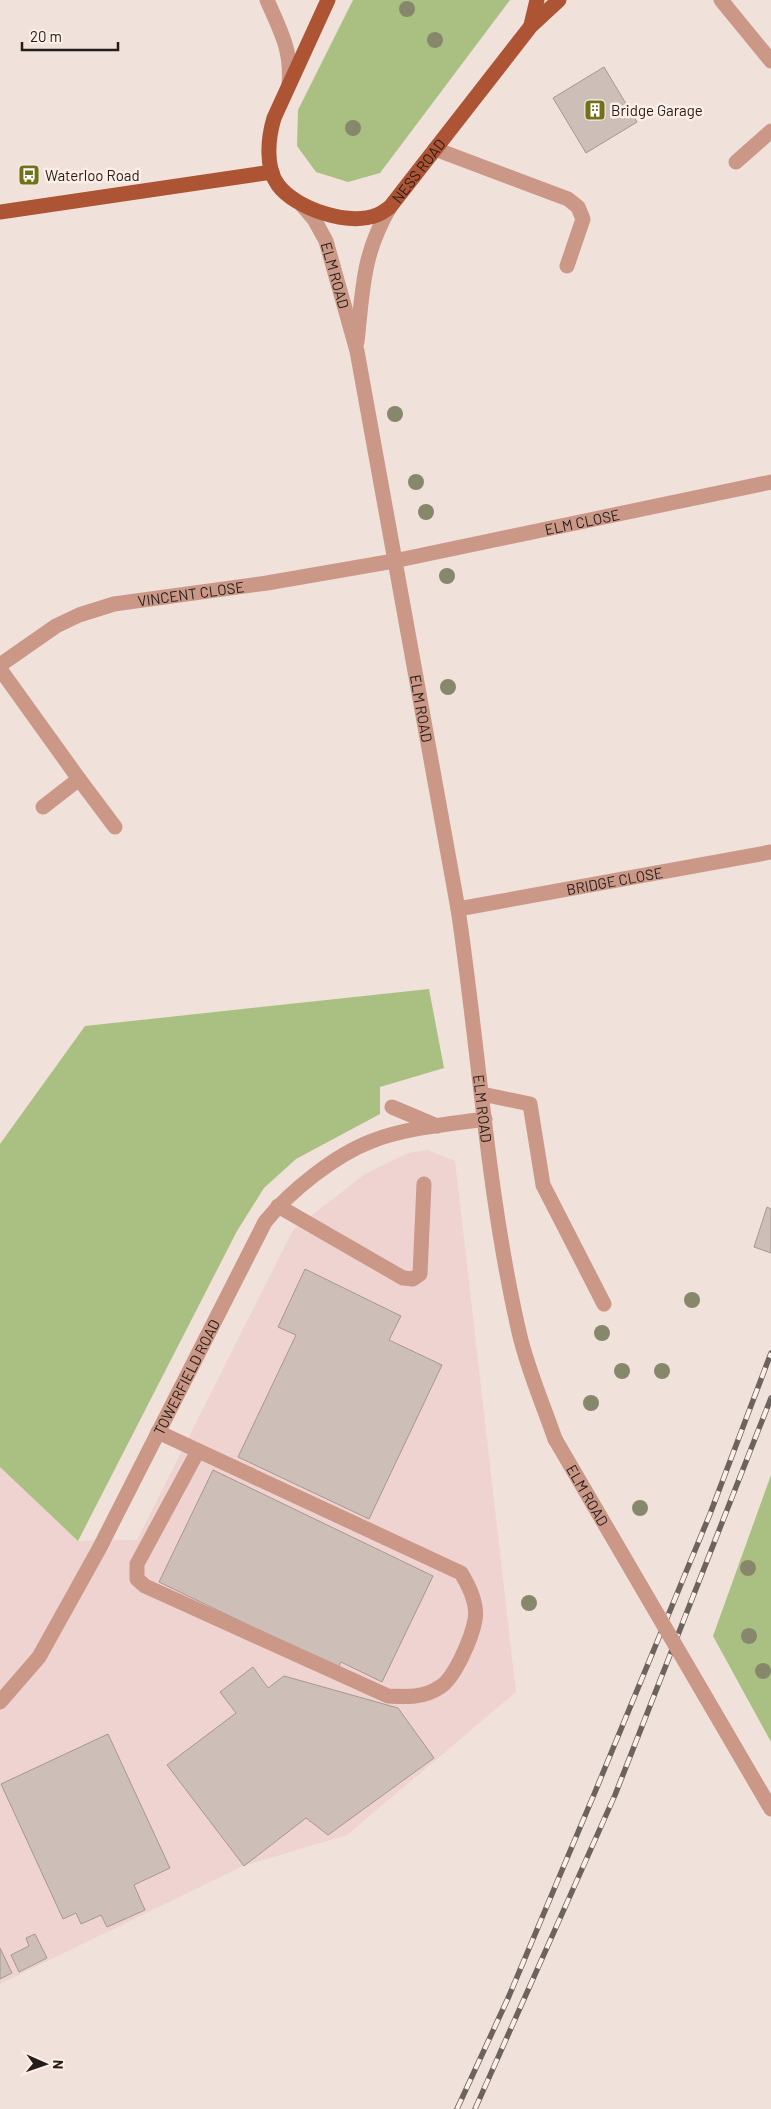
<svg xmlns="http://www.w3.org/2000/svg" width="771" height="2109" font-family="Barlow,sans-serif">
<rect width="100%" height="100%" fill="#f0e1da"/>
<path fill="#eed3d1" d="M428,1150l27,11 61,531 -169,143 -104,31 -243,118v-517l78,74 59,-1 156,-310 72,-56 43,-21z"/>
<path fill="#aac083" d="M353,0h157l-130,173 -32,9 -32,-10 -19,-26 1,-36z
M429,989l15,79 -64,19v27l-84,45 -32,29 -27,43 -159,310 -78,-74v-323l85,-118z
M771,1475v267l-58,-106z"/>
<path fill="#cdbeb7" stroke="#a69791" d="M604,67l33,55 -51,31 -33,-55z
M767,1207l4,2v44l-17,-6z
M305,1269l96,47 -12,24 53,25 -73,154 -131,-62 58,-122 -18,-8z
M213,1470l220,106 -51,106 -41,-20 -3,6 -179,-86z
M253,1667l15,21 16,-12 114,32 36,50 -106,77 -22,-17 -62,48 -77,-101 69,-52 -16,-21z
M108,1734l62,134 -36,17 11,25 -38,17 -6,-12 -20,9 -5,-11 -13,6 -62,-135z
M35,1934l12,24 -28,14 -8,-17 18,-9 -3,-8z
M0,1948l12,25 -12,6z"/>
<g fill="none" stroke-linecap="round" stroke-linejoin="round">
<path stroke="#cb9887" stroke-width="15" d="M435,149l133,50 10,8 5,12 -16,47
M482,1094l48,10 13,81 61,119
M392,1107l45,19
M278,1206l125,72 10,1 7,-5 4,-90
M158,1432l303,141c8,13 17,31 14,47 -3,17 -20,58 -35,67 -16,11 -34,10 -52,9l-243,-110 -8,-7v-15l61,-113"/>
<g stroke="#cb9887" stroke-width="15">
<path d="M721,0l50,61"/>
<path d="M736,162l35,-31"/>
<path id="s1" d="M0,665l56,-39 23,-11 35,-11 153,-21 127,-22 377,-79"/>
<path d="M0,669l79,110 -36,28"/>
<path d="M79,779l36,48"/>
<path id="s2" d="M458,909l313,-57"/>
<path id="s3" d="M0,1702l39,-45 60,-108 166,-327c25,-31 70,-67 107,-81 32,-13 78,-17 113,-22"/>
</g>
<g stroke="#cb9887" stroke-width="15">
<path d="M267,0c13,30 25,50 22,84"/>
<path id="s4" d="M302,205l12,14 12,22 31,110 101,558c21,140 29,284 61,423 8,36 24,72 36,107"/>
<path d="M357,342c6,-53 5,-87 33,-135"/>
</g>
<g stroke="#ad5435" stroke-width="15">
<path id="s5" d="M328,0l-54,118c-6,20 -9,49 4,67 18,24 70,41 99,30 5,-2 9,-5 13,-8l141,-181 28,-26"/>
<path d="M531,25l6,-25"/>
<path d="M0,212l272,-40"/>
</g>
<g stroke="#6c635f" stroke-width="5.5">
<path id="rail" d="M457,2109l52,-113 86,-204 115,-278 61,-161
M475,2109l140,-314 156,-397"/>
</g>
<use href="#rail" stroke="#fdeee7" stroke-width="4" stroke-dasharray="11" stroke-linecap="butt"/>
<path stroke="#cb9887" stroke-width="15" id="s6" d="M555,1439l216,370"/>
</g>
<g fill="#87886b">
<circle cx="407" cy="9" r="8"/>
<circle cx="435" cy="40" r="8"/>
<circle cx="353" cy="128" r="8"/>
<circle cx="395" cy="414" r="8"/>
<circle cx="416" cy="482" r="8"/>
<circle cx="426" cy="512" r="8"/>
<circle cx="447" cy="576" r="8"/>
<circle cx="448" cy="687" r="8"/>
<circle cx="692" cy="1300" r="8"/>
<circle cx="602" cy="1333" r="8"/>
<circle cx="622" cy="1371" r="8"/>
<circle cx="662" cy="1371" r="8"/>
<circle cx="591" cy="1403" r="8"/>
<circle cx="640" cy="1508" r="8"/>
<circle cx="748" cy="1568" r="8"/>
<circle cx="529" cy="1603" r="8"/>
<circle cx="749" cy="1636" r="8"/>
<circle cx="763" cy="1671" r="8"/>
</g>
<defs>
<g id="building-square" transform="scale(1.125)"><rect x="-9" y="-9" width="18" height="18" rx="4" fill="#6f7218" stroke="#fdeee7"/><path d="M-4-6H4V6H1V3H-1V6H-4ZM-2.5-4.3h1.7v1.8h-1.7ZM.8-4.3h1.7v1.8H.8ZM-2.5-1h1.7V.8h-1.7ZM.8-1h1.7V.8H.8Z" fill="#fff"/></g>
<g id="bus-square" transform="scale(1.125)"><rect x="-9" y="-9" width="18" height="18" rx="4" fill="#6f7218" stroke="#fdeee7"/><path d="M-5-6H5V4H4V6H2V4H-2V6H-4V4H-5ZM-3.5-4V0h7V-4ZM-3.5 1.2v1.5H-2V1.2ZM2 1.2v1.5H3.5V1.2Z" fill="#fff"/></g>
</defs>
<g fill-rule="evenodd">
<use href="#building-square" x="595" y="110"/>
<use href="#bus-square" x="29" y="175"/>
</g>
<g text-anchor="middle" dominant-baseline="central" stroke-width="5" stroke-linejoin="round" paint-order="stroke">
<g font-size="15" fill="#231e1b" stroke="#fdeee7" text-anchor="start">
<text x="611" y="110">Bridge Garage</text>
<text x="45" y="175">Waterloo Road</text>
</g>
<g font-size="15" fill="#231e1b" stroke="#fdeee7">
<text stroke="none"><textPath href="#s5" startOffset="369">NESS ROAD</textPath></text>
<text stroke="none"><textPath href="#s4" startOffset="79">ELM ROAD</textPath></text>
<text stroke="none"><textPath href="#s1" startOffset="606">ELM CLOSE</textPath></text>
<text stroke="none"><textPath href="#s1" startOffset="208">VINCENT CLOSE</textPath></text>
<text stroke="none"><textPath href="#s4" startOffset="521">ELM ROAD</textPath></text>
<text stroke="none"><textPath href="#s2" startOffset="159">BRIDGE CLOSE</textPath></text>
<text stroke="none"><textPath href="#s4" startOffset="926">ELM ROAD</textPath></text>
<text stroke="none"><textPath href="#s3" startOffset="376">TOWERFIELD ROAD</textPath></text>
<text stroke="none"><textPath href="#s6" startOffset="65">ELM ROAD</textPath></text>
</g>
</g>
<g transform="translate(45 2064) rotate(92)" stroke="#fdeee7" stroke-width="4" paint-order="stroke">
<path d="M0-4L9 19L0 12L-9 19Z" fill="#231e1b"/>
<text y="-8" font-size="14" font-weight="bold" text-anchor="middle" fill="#231e1b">N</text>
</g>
<path d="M22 42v8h96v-8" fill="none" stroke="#231e1b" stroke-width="2.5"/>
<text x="30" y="42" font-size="15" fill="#231e1b" stroke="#fdeee7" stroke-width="4" paint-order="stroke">20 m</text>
</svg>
